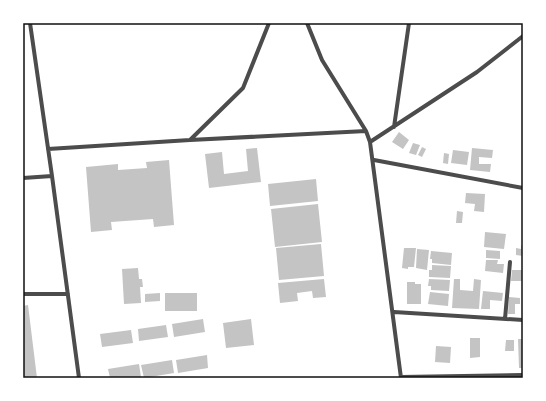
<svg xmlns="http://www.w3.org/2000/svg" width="546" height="401" font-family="'Sofia Sans Condensed',sans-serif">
<rect width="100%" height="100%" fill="#fff"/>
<path fill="#c4c4c4" d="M399,132l10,8 -6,9 -11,-7z
M413,143l7,2 -4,10 -7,-2z
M422,147l4,2 -4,8 -4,-2z
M257,148l4,34 -52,6 -4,-34 17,-2 2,22 24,-3 -2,-22z
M472,148l21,2 -1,8 -13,-1v7h12l-1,8 -20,-2z
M453,150l16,2 -2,13 -16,-2z
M444,153l5,1 -1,10 -5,-1z
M169,160l5,65 -20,2 -1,-8 -42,3 1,8 -21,2 -5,-65 32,-3v6l29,-2 -1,-6z
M316,179l2,22 -48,5 -2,-22z
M466,193l19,1 -1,18 -10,-1 1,-7 -10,-1z
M318,204l4,38 -47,5 -4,-38z
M457,211l6,1 -1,11h-6z
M485,232l21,2 -2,15 -20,-2z
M321,244l3,32 -45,4 -3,-32z
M521,245l2,1v10l-7,-1v-7l5,1z
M404,248h12l-2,19h-6v2l-6,-1z
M417,249l12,1 -2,20 -11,-2z
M486,250l14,1v8l-14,-1z
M431,251l21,2 -1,12 -19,-2v-4h-2z
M486,260h12l-1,4h7l-1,9 -18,-2z
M432,265l19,1 -1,12 -21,-1v-7h3z
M138,268l1,11h3l1,8h-3l1,16 -17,1 -2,-35z
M512,270h11v11h-12z
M324,279l2,18 -13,1 -1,-7 -15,2 1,8 -18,2 -2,-20z
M429,279l21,1 -1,11 -18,-1v-4h-3z
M454,279h6v11l13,1 1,-12 7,1 -2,29 -27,-1z
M407,282h8v2h6v20h-14z
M483,291l20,2 -1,8 -12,-1v9h-9z
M430,292l19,2 -1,12 -20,-2z
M160,293v8l-15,1v-8z
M165,293h32v18h-32z
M509,297l11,1v6h-5v10h-7z
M28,305l9,73h-14v-72z
M203,319l2,13 -31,5 -2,-13z
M251,319l3,26 -28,3 -3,-25z
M166,325l2,12 -29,4 -1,-12z
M131,330l2,13 -31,4 -2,-13z
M470,338h10v19l-10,1z
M518,339h5v29h-4z
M506,340h8v11h-9z
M436,346l15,1 -1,16 -15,-1z
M207,355l1,13 -30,5 -2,-13z
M172,360l2,13 -30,5 -3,-13z
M139,364l2,13 -31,1 -2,-9z"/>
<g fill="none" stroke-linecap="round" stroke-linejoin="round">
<path stroke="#4c4c4c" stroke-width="4" d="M30,23l22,153 27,202
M307,23l15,37 44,71 4,11 31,236
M394,127l15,-104
M190,140l53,-52 26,-65
M370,142l107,-70 46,-36
M48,149l142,-9 176,-9
M374,160l149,28
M23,178l29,-2
M23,294h45
M394,312l129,8
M505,319l5,-57
M401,377l122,-2"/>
</g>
<rect width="546" height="401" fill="none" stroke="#ffffff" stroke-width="48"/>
<rect x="24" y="24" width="498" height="353" fill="none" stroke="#111" stroke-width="1.5"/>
</svg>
